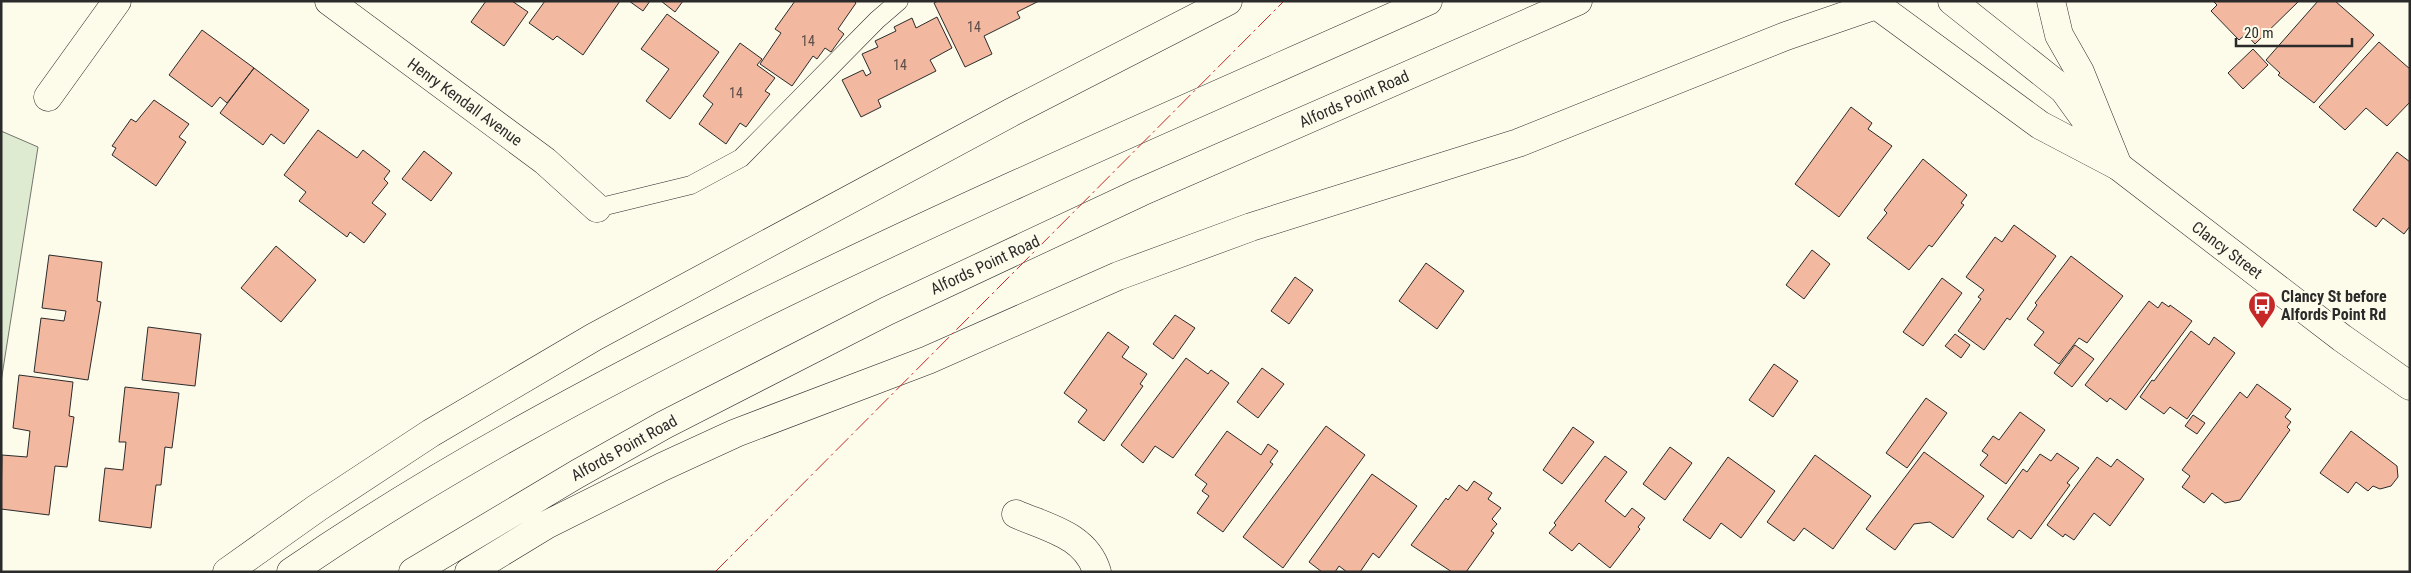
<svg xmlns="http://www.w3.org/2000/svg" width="2411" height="573" font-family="'Roboto Condensed',sans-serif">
<rect width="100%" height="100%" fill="#fdfbea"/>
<path fill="#deebd1" stroke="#74746e" d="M1,131l37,16 -37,235z"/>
<path fill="#f2b8a0" stroke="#2b2b2b" d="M486,1h26l16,11 -24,34 -33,-24z
M545,1h75l-37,54 -26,-19 -4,4 -24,-17z
M629,1h21l-7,10z
M661,1h22l-8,11z
M795,1h59l2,2 -18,26 6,5 -13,18 -6,-4 -8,11 -4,-3 -21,30 -32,-22 21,-31 -6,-4z
M938,1h101l-22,11 3,6 -36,18 8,18 -27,13 -31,-64z
M2213,1h86l-44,43 -9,-10 -7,6 -28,-29 6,-6z
M2318,1h17l39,34 -60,68 -36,-28 2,-2 -14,-13z
M667,14l52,38 -49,67 -24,-18 23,-32 -28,-20z
M937,17l15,31 -22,12 6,11 -58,29 3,7 -20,10 -19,-37 21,-10 3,6 5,-3 -9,-19 16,-7 -3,-6 21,-10 -2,-4 18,-9 4,10z
M202,30l52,38 -27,35 -7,-6 -8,10 -43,-32z
M2379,42l31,27v33l-23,24 -21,-18 -21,22 -26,-23z
M740,43l22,16 -5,6 18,13 -10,13 5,3 -24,33 -6,-4 -14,21 -27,-20 14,-20 -10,-8z
M2253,49l15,16 -25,24 -15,-16z
M254,68l55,42 -25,34 -13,-10 -8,11 -43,-32z
M154,100l35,24 -10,13 7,5 -30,44 -44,-31 4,-7 -4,-2 19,-27 5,3z
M1851,107l21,16 -4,6 24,17 -53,71 -44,-33z
M318,130l39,28 6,-8 27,21 -6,8 4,4 -16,20 14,11 -22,29 -14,-11 -3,5 -48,-36 7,-9 -22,-17z
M424,151l28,22 -21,28 -29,-22z
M2397,152l13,10v64l-6,8 -21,-16 -7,9 -23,-17z
M1923,159l44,36 -6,8 3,2 -32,42 -3,-2 -20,25 -42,-32 20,-25 -3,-3z
M2014,225l42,31 -46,64 -3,-2 -23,32 -26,-19 23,-32 -3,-2 6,-7 -18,-13 29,-40 7,5z
M276,246l40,34 -35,42 -40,-34z
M1812,250l18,14 -26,35 -18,-14z
M49,255l53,7 -5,39 4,1 -13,78 -54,-8 7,-54 23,3 2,-10 -24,-3z
M2071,256l52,40 -36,47 -8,-5 -20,26 -25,-19 10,-13 -17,-13 10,-14 -2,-2z
M1426,263l38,28 -27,38 -38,-28z
M1295,277l18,13 -24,34 -18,-13z
M1942,278l20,15 -39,53 -20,-14z
M2149,301l9,7 4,-6 7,5 1,-2 22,16 -66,89 -16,-12 -3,4 -22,-17z
M1175,315l20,13 -22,31 -20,-15z
M148,327l53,7 -6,52 -53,-6z
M2191,331l18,14 5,-8 21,16 -48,66 -17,-12 -6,7 -24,-17 12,-17 2,1z
M1108,332l21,15 -7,10 25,17 -7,10 3,2 -39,55 -26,-19 9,-12 -23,-17z
M1955,334l15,11 -9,13 -16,-12z
M2075,345l19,14 -22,28 -18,-14z
M1186,358l22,16 3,-4 18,13 -56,75 -18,-12 -12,17 -22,-18z
M1774,364l24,17 -25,36 -24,-17z
M1262,368l22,16 -26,34 -21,-16z
M19,375l54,7 -4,34 5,1 -7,50 -12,-1 -6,49 -48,-6 1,-54 25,2 3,-26 -17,-3z
M2257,384l34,25 -6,8 6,5 -4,5 3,3 -50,70 -15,3 -13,-10 -8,10 -22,-16 8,-11 -8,-6 58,-78 7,6z
M125,387l54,6 -7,55 -7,-1 -4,38h-5l-5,43 -52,-7 6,-53 18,2 3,-28h-7z
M1926,398l21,15 -40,55 -21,-15z
M2020,412l25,18 -39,54 -26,-19 8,-10 -6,-4 11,-15 6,4z
M2193,415l12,8 -8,11 -12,-8z
M1326,426l39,29 -82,113 -40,-31z
M1573,427l21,15 -32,42 -19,-14z
M1227,431l34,24 7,-11 10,7 -8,11 3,2 -50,68 -26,-19 12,-17 -7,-5 5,-7 -12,-9z
M2351,431l46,35 1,11 -7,9 -11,3 -7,-3 -5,5 -12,-9 -8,11 -28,-20z
M1670,447l22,16 -27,37 -22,-16z
M1924,452l60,44 -31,42 -23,-16 -16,2 -19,26 -29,-21z
M2057,453l22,15 -12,15 3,2 -39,54 -12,-9 -6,8 -26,-19 36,-50 4,3 13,-18 11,7z
M1815,455l56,41 -38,53 -29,-21 -10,13 -27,-19z
M1605,456l22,16 -22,29 20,16 7,-9 13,10 -7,9 2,2 -30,39 -31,-25 -7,8 -23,-18 7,-8 -2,-2z
M1728,457l47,34 -34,47 -20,-15 -11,16 -27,-19z
M2097,457l14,10 6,-8 27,20 -34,47 -16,-13 -20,27 -9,-6 -2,3 -16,-12z
M1372,474l45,32 -38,52 -6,-5 -13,19h-13l-8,-6 -4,6h-13l-13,-10z
M1474,481l18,12 -4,6 13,9 -9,11 5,5 -6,7 3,2 -28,39h-14l-41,-27 35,-47 2,2 11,-15 8,6z"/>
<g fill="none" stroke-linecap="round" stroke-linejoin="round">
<g stroke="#2b2b2b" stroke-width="19">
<path id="lane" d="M597,208l94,-23 50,-27 136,-138 22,-19"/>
</g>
<g stroke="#2b2b2b" stroke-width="29">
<path id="street" d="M329,1l216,160 52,47
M48,97l69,-96
M1016,514c32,14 70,21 81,58"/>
</g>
<g stroke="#2b2b2b" stroke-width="29">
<path id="primary" d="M1871,1l169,124 78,41 224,172 68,48
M1952,1l112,89 41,57"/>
</g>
<g stroke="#2b2b2b" stroke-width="29">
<path id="highway" d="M2051,1l8,34 21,37 38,94
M227,572l90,-64 114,-75 163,-96 418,-225 216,-111
M291,572c148,-102 307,-186 467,-266 220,-108 446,-205 670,-305
M413,572l164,-98 87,-49 223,-114 254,-119 437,-191
M469,572l77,-47 116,-58 74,-34 192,-73 190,-84 133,-49 267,-84 268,-107 90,-31"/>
</g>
<use href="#lane" stroke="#fdfbea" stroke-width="18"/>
<use href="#street" stroke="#fdfbea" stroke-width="28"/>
<use href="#primary" stroke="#fdfbea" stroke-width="28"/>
<use href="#highway" stroke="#fdfbea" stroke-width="28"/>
<path stroke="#c62828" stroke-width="1" stroke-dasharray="18 4 2.5 4" stroke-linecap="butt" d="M715,572l569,-571"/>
</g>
<defs>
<g id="bus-pin" transform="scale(1.4375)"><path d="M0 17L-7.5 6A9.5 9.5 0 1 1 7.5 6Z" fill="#c62828" stroke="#fdfbea"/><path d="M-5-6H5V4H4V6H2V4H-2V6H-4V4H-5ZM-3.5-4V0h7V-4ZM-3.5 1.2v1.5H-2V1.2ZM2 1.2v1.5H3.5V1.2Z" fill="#fff"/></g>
</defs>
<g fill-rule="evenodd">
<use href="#bus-pin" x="2262" y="305"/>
</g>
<g text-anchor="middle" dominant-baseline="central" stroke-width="4" stroke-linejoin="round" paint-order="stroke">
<g font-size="14" fill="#5d4e48">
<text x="974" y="27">14</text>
<text x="808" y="41">14</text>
<text x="900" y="65">14</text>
<text x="736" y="93">14</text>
</g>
<g font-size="16" fill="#2b2b2b" stroke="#fdfbea">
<text transform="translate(1354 99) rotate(-24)">Alfords Point Road</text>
<text transform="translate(465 102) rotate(36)">Henry Kendall Avenue</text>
<text transform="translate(2227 250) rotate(37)">Clancy Street</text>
<text transform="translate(985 265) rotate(-25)">Alfords Point Road</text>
<text transform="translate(624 448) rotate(-29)">Alfords Point Road</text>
</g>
<g font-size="16" font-weight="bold" fill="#2b2b2b" stroke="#fdfbea" text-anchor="start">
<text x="2281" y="296">Clancy St before<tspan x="2281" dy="18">Alfords Point Rd</tspan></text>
</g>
</g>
<rect width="2411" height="573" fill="none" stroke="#2b2b2b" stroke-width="5"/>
<path d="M2236 38v8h116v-8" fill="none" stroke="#2b2b2b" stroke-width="2.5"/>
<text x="2244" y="38" font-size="15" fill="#2b2b2b" stroke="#fdfbea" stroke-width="4" paint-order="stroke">20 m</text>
</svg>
